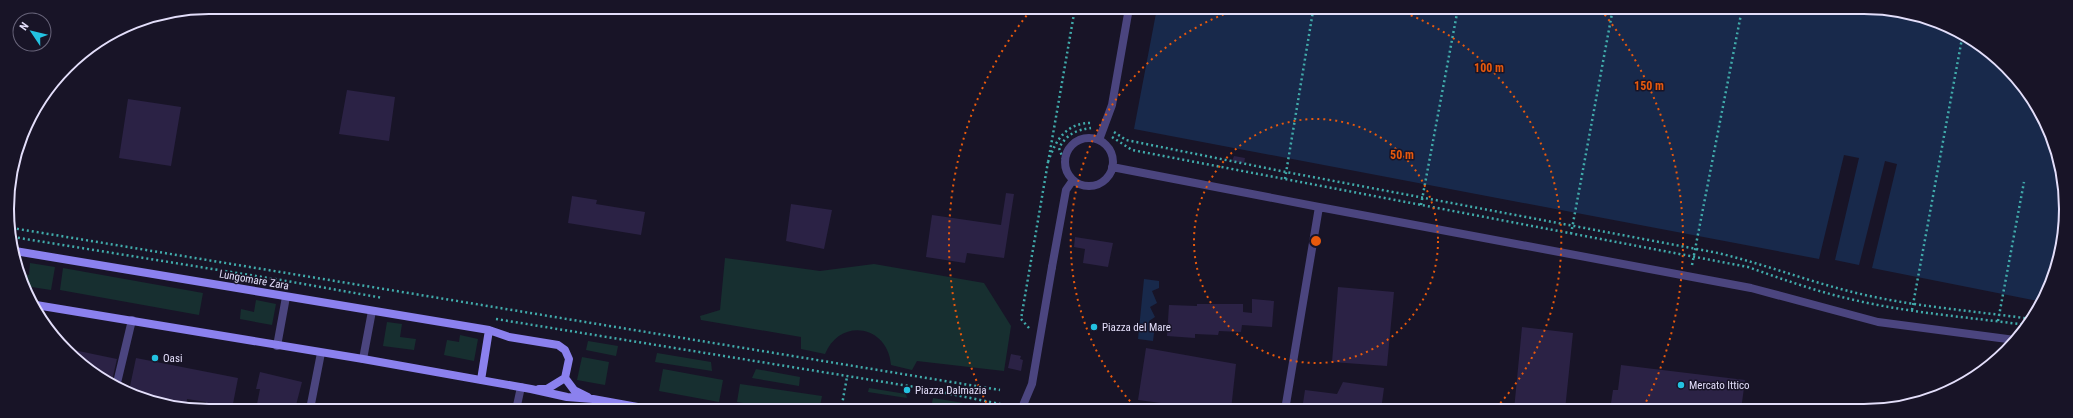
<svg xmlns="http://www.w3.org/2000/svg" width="2073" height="418" font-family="'Roboto Condensed',sans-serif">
<rect width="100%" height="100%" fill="#181427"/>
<path fill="#172f30" d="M725,258l95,13 54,-7 110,19 27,43 -7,45 -87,-10 -5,9 -21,-5c-3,-40 -51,-48 -66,-11l-24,-5v-12l-100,-17 -1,-4 20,-6z
M30,263l25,4 -4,23 -26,-4 -7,-13 11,2z
M63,268l140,25 -4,22 -139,-25z
M256,300l20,4 -4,21 -32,-6 1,-10 13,3z
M387,322l15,2 -2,13 16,2 -2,11 -31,-4z
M460,335l18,4 -4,22 -30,-6 3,-15 12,2z
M588,341l30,5 -2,10 -30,-6z
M657,353l54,9 1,9 -57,-9z
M582,357l27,5 -4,23 -28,-5z
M663,369l60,11 -4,22 -60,-11z
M756,369l44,8 -1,9 -47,-8z
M740,384l82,12 -2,10 10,2 -1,2h-43l-49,-8z
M869,388l37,6 1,4 -39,-6z
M933,398l61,10v2h-17l-45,-7z"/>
<path fill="#18294b" d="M1157,8l733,1 75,25 59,52 35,71 5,78 -21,67 -171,-34 25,-104 -12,-3 -26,104 -24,-5 24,-102 -15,-3 -25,104 -685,-130z
M1144,279l15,2v7l-7,3 5,12 -7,4 5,10 -6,4 5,12 -1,8 -15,-2z"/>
<path fill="#2b2245" d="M347,90l48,7 -6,44 -50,-7z
M128,99l53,8 -10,59 -52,-8z
M1234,156l11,2 -1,5 -12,-2z
M1006,193l8,1 -10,64 -37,-5 -2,10 -39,-6 6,-42 69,10z
M572,196l25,4 -1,4 49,8 -4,23 -73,-12z
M791,204l41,6 -8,39 -38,-8z
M1075,237l38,6 -5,24 -25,-4 2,-14 -11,-2z
M1338,287l56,5 -7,74 -55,-4z
M1252,299l22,2 -2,26 -30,-2 -1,7 -22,-1 -1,4 -23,-1v4l-28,-2 2,-31 28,1v-2h46v8l9,1z
M1522,327l51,6 -8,77h-51z
M64,348l53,11 -6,26 -3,-1z
M1146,348l90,16 -5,46h-17l-76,-10z
M1011,354l10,2 -1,3 3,1 -2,11 -13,-3z
M136,358l102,20 -6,31h-28l2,-7 -19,-3 -1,10h-3l-54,-18z
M1621,365l124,15 -4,30h-131l3,-20h5z
M260,372l42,10 -7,27h-39l4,-20h-4z
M1343,382l41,6 -3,22h-79l3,-20 32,4z
M1421,404l43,5v1h-43z"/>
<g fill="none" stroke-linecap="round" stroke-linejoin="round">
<path stroke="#41abab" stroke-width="2.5" stroke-dasharray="2 3" stroke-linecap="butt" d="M1114,132l12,8 160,32 432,81c50,12 97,31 147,42 54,12 110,16 166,24
M1112,137l20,13 616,117c34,12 67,24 102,32 58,14 118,18 176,26
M1049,157l26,-149
M1048,162c8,-23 19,-40 45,-39
M1065,164l-6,-16c8,-14 17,-18 32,-20
M1285,179l28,-168
M1421,205l37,-197
M12,228l988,162
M1571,234l42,-226
M13,237l268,43 102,18
M1692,265l50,-256
M1912,310l51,-277
M496,319l425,69 89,18
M1998,321l26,-139
M1029,328l-8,-9 27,-157
M841,410l6,-33"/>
<path stroke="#4b457f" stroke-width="8" d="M1065 162a24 24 0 1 1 48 0a24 24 0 1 1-48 0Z
M1099,140l13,-35 17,-97
M1112,167l207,40 432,81 127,34 137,18
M1052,267l14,-77 7,-10
M277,346l9,-49
M363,359l9,-48
M1285,410l34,-203"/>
<path stroke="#4b457f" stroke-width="8" d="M116,387l16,-67
M310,409l11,-56
M516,410l5,-23
M1021,410l11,-26 20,-117"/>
<path stroke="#8b81ee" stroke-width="8" d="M15,251l474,79 20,7 49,8 7,5 4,9 -4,19 -18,11h-8
M36,305l327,54 168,30 36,8 26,2 61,11
M565,378l9,12 14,7
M481,380l8,-50"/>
</g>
<g fill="none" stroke="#e8590c" stroke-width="2" stroke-dasharray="2 4">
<circle cx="1316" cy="241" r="122"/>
<path d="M1138 410A245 245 0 0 1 1238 9M1394 9A245 245 0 0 1 1494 410"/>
<path d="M989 408A367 367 0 0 1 1031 10M1601 10A367 367 0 0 1 1643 408"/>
</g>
<g fill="#23c2e1" stroke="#181427" stroke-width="1.5">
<circle cx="1094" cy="327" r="4"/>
<circle cx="155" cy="358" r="4"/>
<circle cx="1681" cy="385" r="4"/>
<circle cx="907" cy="390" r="4"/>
</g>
<g text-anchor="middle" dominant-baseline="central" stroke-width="3" stroke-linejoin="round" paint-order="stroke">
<g font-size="11" fill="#e3defa" stroke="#181427">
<text transform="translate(254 280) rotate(10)">Lungomare Zara</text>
</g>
<g font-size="11" fill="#e3defa" stroke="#181427" text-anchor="start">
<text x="1102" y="327">Piazza del Mare</text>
<text x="163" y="358">Oasi</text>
<text x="1689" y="385">Mercato Ittico</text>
<text x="915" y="390">Piazza Dalmazia</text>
</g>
</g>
<path d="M0 0H2073V418H0ZM209 14H1864A195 195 0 0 1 2059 209V209A195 195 0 0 1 1864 404H209A195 195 0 0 1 14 209V209A195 195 0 0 1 209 14Z" fill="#181427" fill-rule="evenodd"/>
<path fill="none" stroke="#e3defa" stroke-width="2" d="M209 14H1864A195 195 0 0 1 2059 209V209A195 195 0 0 1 1864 404H209A195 195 0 0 1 14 209V209A195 195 0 0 1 209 14Z"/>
<circle cx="1316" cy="241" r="6" fill="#e8590c" stroke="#181427" stroke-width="2"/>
<g font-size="12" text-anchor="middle" font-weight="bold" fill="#e8590c" stroke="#181427" stroke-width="3" stroke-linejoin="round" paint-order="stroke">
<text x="1489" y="72">100 m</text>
<text x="1649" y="90">150 m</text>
<text x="1402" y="159">50 m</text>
</g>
<g transform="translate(32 32) rotate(305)"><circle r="19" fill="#181427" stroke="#69657b"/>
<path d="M0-3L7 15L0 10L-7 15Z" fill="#23c2e1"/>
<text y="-6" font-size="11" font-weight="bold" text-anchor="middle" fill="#e3defa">N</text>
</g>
</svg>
